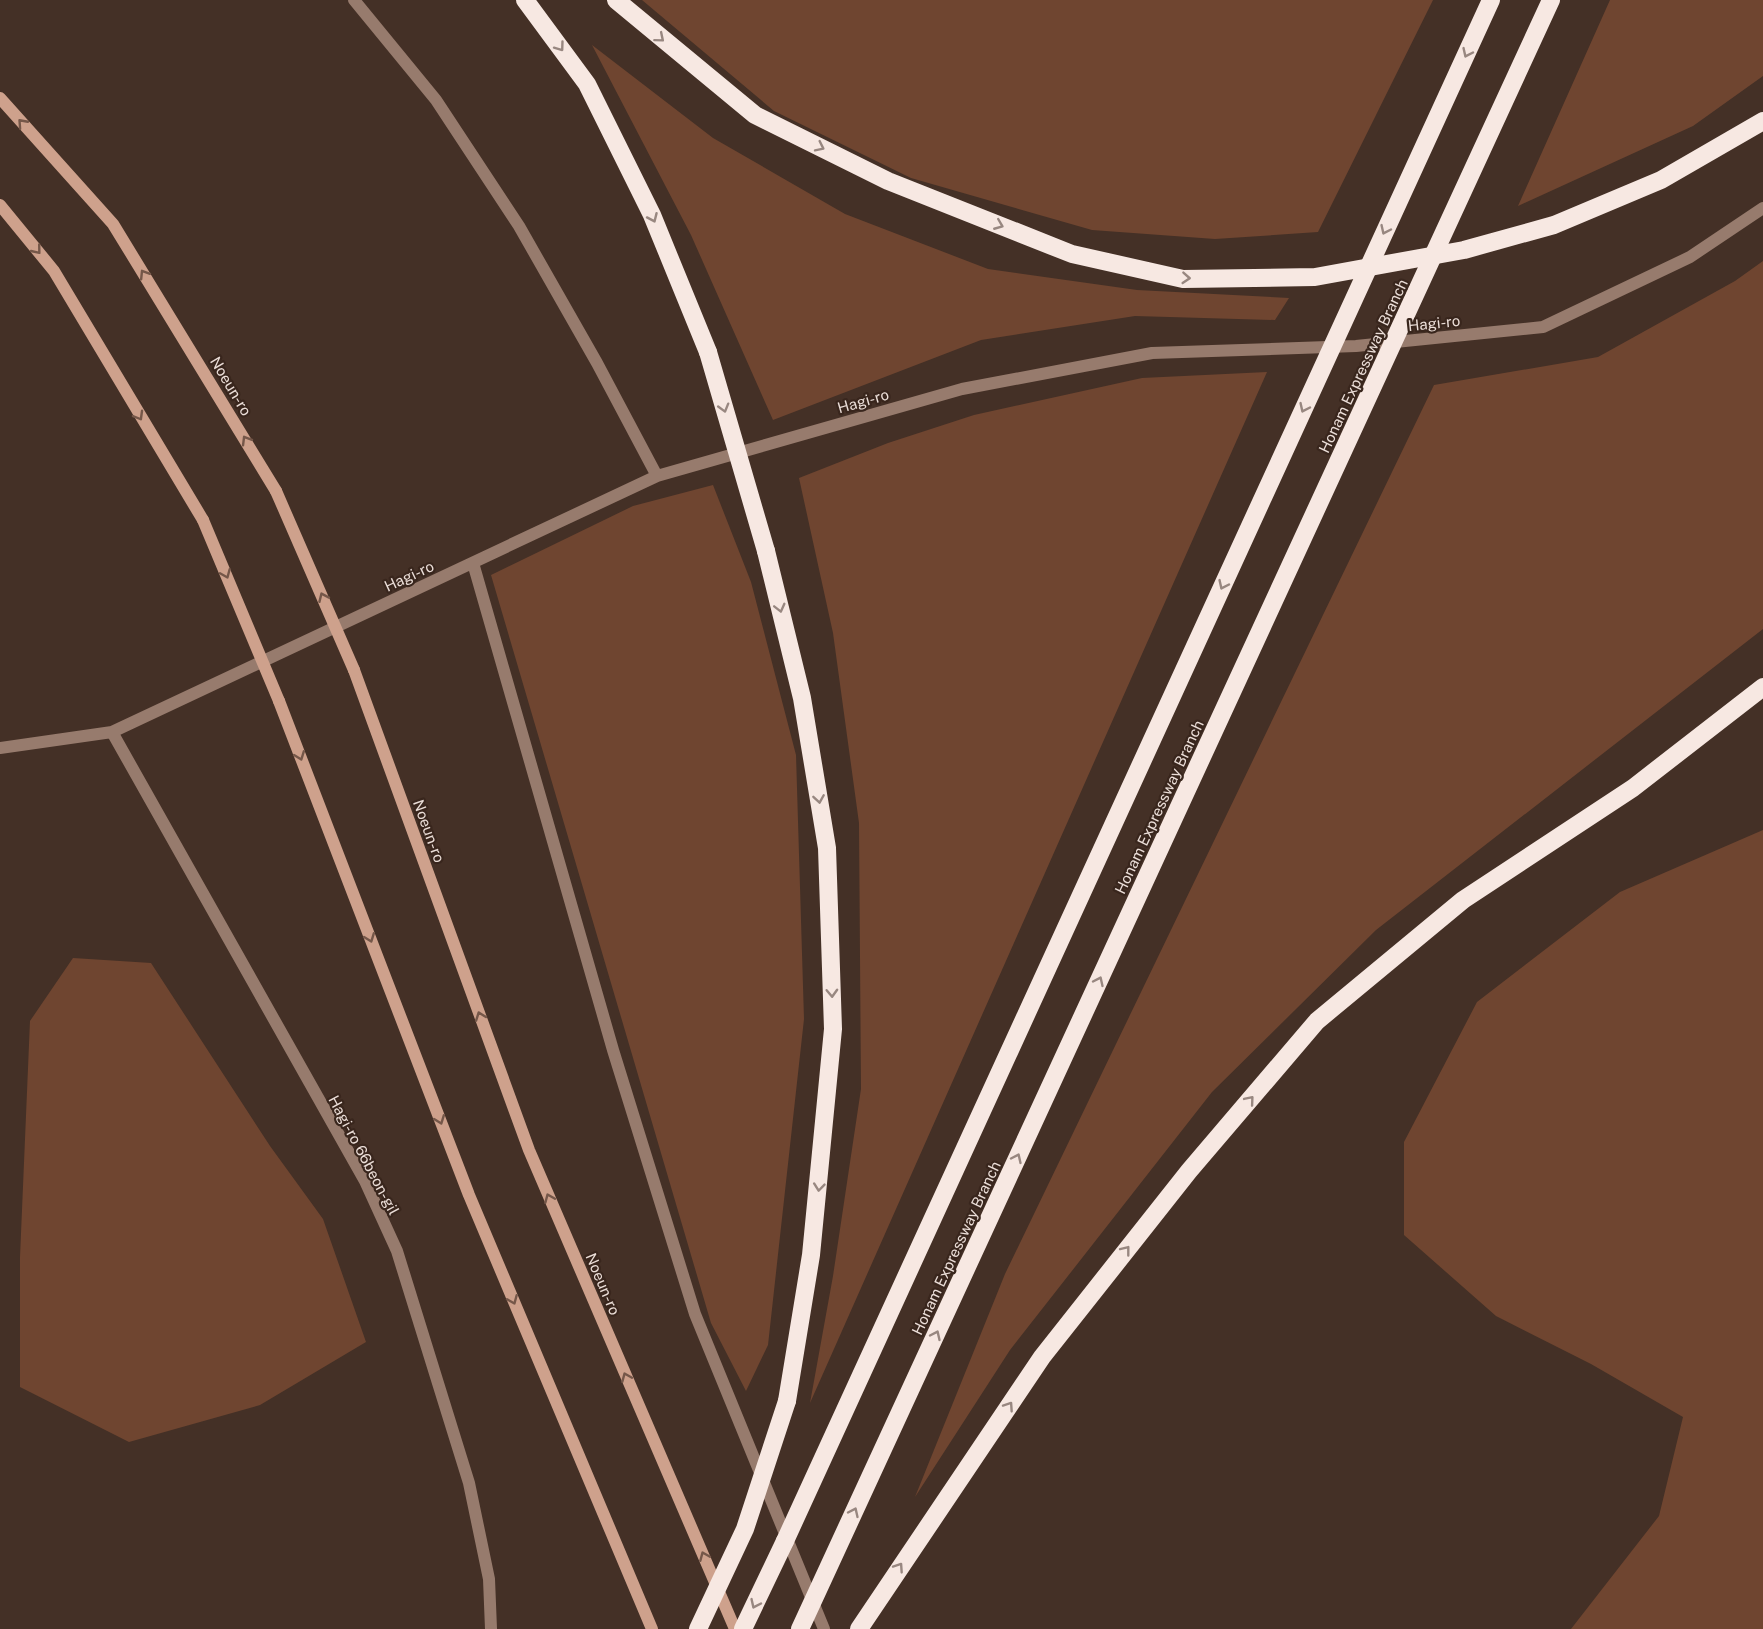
<svg xmlns="http://www.w3.org/2000/svg" width="1763" height="1629" font-family="'Public Sans',sans-serif">
<rect width="100%" height="100%" fill="#443026"/>
<path fill="#6f4530" d="M642,0h791l-115,232 -103,7 -123,-9 -181,-52 -137,-67z
M1610,0h153v76l-70,50 -175,80z
M592,45l121,93 132,76 143,55 149,21 152,8 -14,22 -140,-4 -154,24 -208,80 -82,-185z
M1763,261v368l-387,301 -164,162 -202,258 -95,147 90,-223 429,-889 164,-28 137,-76z
M1267,372l-457,1031 23,-127 28,-187 -2,-266 -26,-190 -34,-155 89,-35 86,-28 168,-37z
M713,485l38,97 45,173 8,264 -36,326 -22,46 -35,-68 -220,-748 142,-69z
M1763,830v799h-192l88,-113 24,-99 -92,-53 -95,-48 -92,-81v-93l73,-140 143,-110z
M73,958l78,5 119,183 53,73 43,123 -106,63 -131,37 -109,-55v-130l10,-236z"/>
<g fill="none" stroke-linecap="round" stroke-linejoin="round">
<path stroke="#977b6d" stroke-width="12" d="M354,0l82,100 83,126 78,137 60,113
M473,563l140,487 82,264 129,315
M112,732l253,449 32,70 72,232 20,96 2,50
M0,748l112,-16 545,-256 305,-87 190,-36 204,-7 187,-19 147,-70 73,-49"/>
<path stroke="#cea18c" stroke-width="12" d="M0,98l113,126 163,267
M0,205l54,66 149,249
M354,670l175,480 206,479
M279,701l190,494 183,434"/>
<path stroke="#f7e8e2" stroke-width="18" d="M525,0l62,84 65,131 56,137
M616,0l139,115 133,66 184,73 111,25 132,-2 149,-27 90,-25 107,-45 102,-59
M766,551l36,147 25,150 6,181 -22,226 -24,146
M743,1629l42,-88
M859,1629l183,-272 147,-186 128,-150 146,-121 170,-112 130,-101"/>
<path stroke="#cea18c" stroke-width="12" d="M276,491l78,179
M203,520l76,181"/>
<path stroke="#f7e8e2" stroke-width="18" d="M708,352l58,199
M785,1541l706,-1541
M698,1629l47,-100 42,-128
M800,1629l751,-1629"/>
</g>
<defs><path id="oneway-chevron" d="M-2-3.5L2.5 0L-2 3.5" fill="none" stroke-width="1.6" stroke-linecap="round" stroke-linejoin="round" transform="scale(1.5)"/></defs>
<g stroke="#988780">
<use href="#oneway-chevron" transform="translate(660 38) rotate(40)"/>
<use href="#oneway-chevron" transform="translate(560 47) rotate(54)"/>
<use href="#oneway-chevron" transform="translate(1467 53) rotate(115)"/>
<use href="#oneway-chevron" transform="translate(820 147) rotate(26)"/>
<use href="#oneway-chevron" transform="translate(653 218) rotate(66)"/>
<use href="#oneway-chevron" transform="translate(999 225) rotate(22)"/>
<use href="#oneway-chevron" transform="translate(1385 230) rotate(115)"/>
<use href="#oneway-chevron" transform="translate(1186 278) rotate(4)"/>
<use href="#oneway-chevron" transform="translate(724 408) rotate(74)"/>
<use href="#oneway-chevron" transform="translate(1304 408) rotate(115)"/>
<use href="#oneway-chevron" transform="translate(1223 585) rotate(115)"/>
<use href="#oneway-chevron" transform="translate(780 608) rotate(76)"/>
<use href="#oneway-chevron" transform="translate(819 799) rotate(81)"/>
<use href="#oneway-chevron" transform="translate(1099 981) rotate(-65)"/>
<use href="#oneway-chevron" transform="translate(832 993) rotate(88)"/>
<use href="#oneway-chevron" transform="translate(1250 1100) rotate(-50)"/>
<use href="#oneway-chevron" transform="translate(1017 1158) rotate(-65)"/>
<use href="#oneway-chevron" transform="translate(819 1187) rotate(96)"/>
<use href="#oneway-chevron" transform="translate(1126 1250) rotate(-52)"/>
<use href="#oneway-chevron" transform="translate(936 1335) rotate(-65)"/>
<use href="#oneway-chevron" transform="translate(1009 1406) rotate(-56)"/>
<use href="#oneway-chevron" transform="translate(854 1512) rotate(-65)"/>
<use href="#oneway-chevron" transform="translate(899 1567) rotate(-56)"/>
<use href="#oneway-chevron" transform="translate(755 1604) rotate(115)"/>
</g>
<g stroke="#755749">
<use href="#oneway-chevron" transform="translate(22 123) rotate(-132)"/>
<use href="#oneway-chevron" transform="translate(37 250) rotate(51)"/>
<use href="#oneway-chevron" transform="translate(144 274) rotate(-122)"/>
<use href="#oneway-chevron" transform="translate(139 416) rotate(60)"/>
<use href="#oneway-chevron" transform="translate(246 440) rotate(-121)"/>
<use href="#oneway-chevron" transform="translate(226 574) rotate(67)"/>
<use href="#oneway-chevron" transform="translate(323 597) rotate(-114)"/>
<use href="#oneway-chevron" transform="translate(300 756) rotate(69)"/>
<use href="#oneway-chevron" transform="translate(370 938) rotate(69)"/>
<use href="#oneway-chevron" transform="translate(480 1016) rotate(-110)"/>
<use href="#oneway-chevron" transform="translate(440 1120) rotate(69)"/>
<use href="#oneway-chevron" transform="translate(549 1198) rotate(-113)"/>
<use href="#oneway-chevron" transform="translate(513 1300) rotate(67)"/>
<use href="#oneway-chevron" transform="translate(626 1377) rotate(-113)"/>
<use href="#oneway-chevron" transform="translate(704 1556) rotate(-113)"/>
</g>
<g text-anchor="middle" dominant-baseline="central" stroke-width="4.5" stroke-linejoin="round" paint-order="stroke">
<g font-size="15" fill="#ebded8" stroke="#39261d">
<text transform="translate(1434 323) rotate(-6)">Hagi-ro</text>
<text transform="translate(1363 366) rotate(-65)">Honam Expressway Branch</text>
<text transform="translate(231 386) rotate(59)">Noeun-ro</text>
<text transform="translate(863 401) rotate(-16)">Hagi-ro</text>
<text transform="translate(409 576) rotate(-25)">Hagi-ro</text>
<text transform="translate(1159 807) rotate(-65)">Honam Expressway Branch</text>
<text transform="translate(429 831) rotate(70)">Noeun-ro</text>
<text transform="translate(364 1155) rotate(62)">Hagi-ro 66beon-gil</text>
<text transform="translate(956 1248) rotate(-65)">Honam Expressway Branch</text>
<text transform="translate(603 1284) rotate(67)">Noeun-ro</text>
</g>
</g>
</svg>
